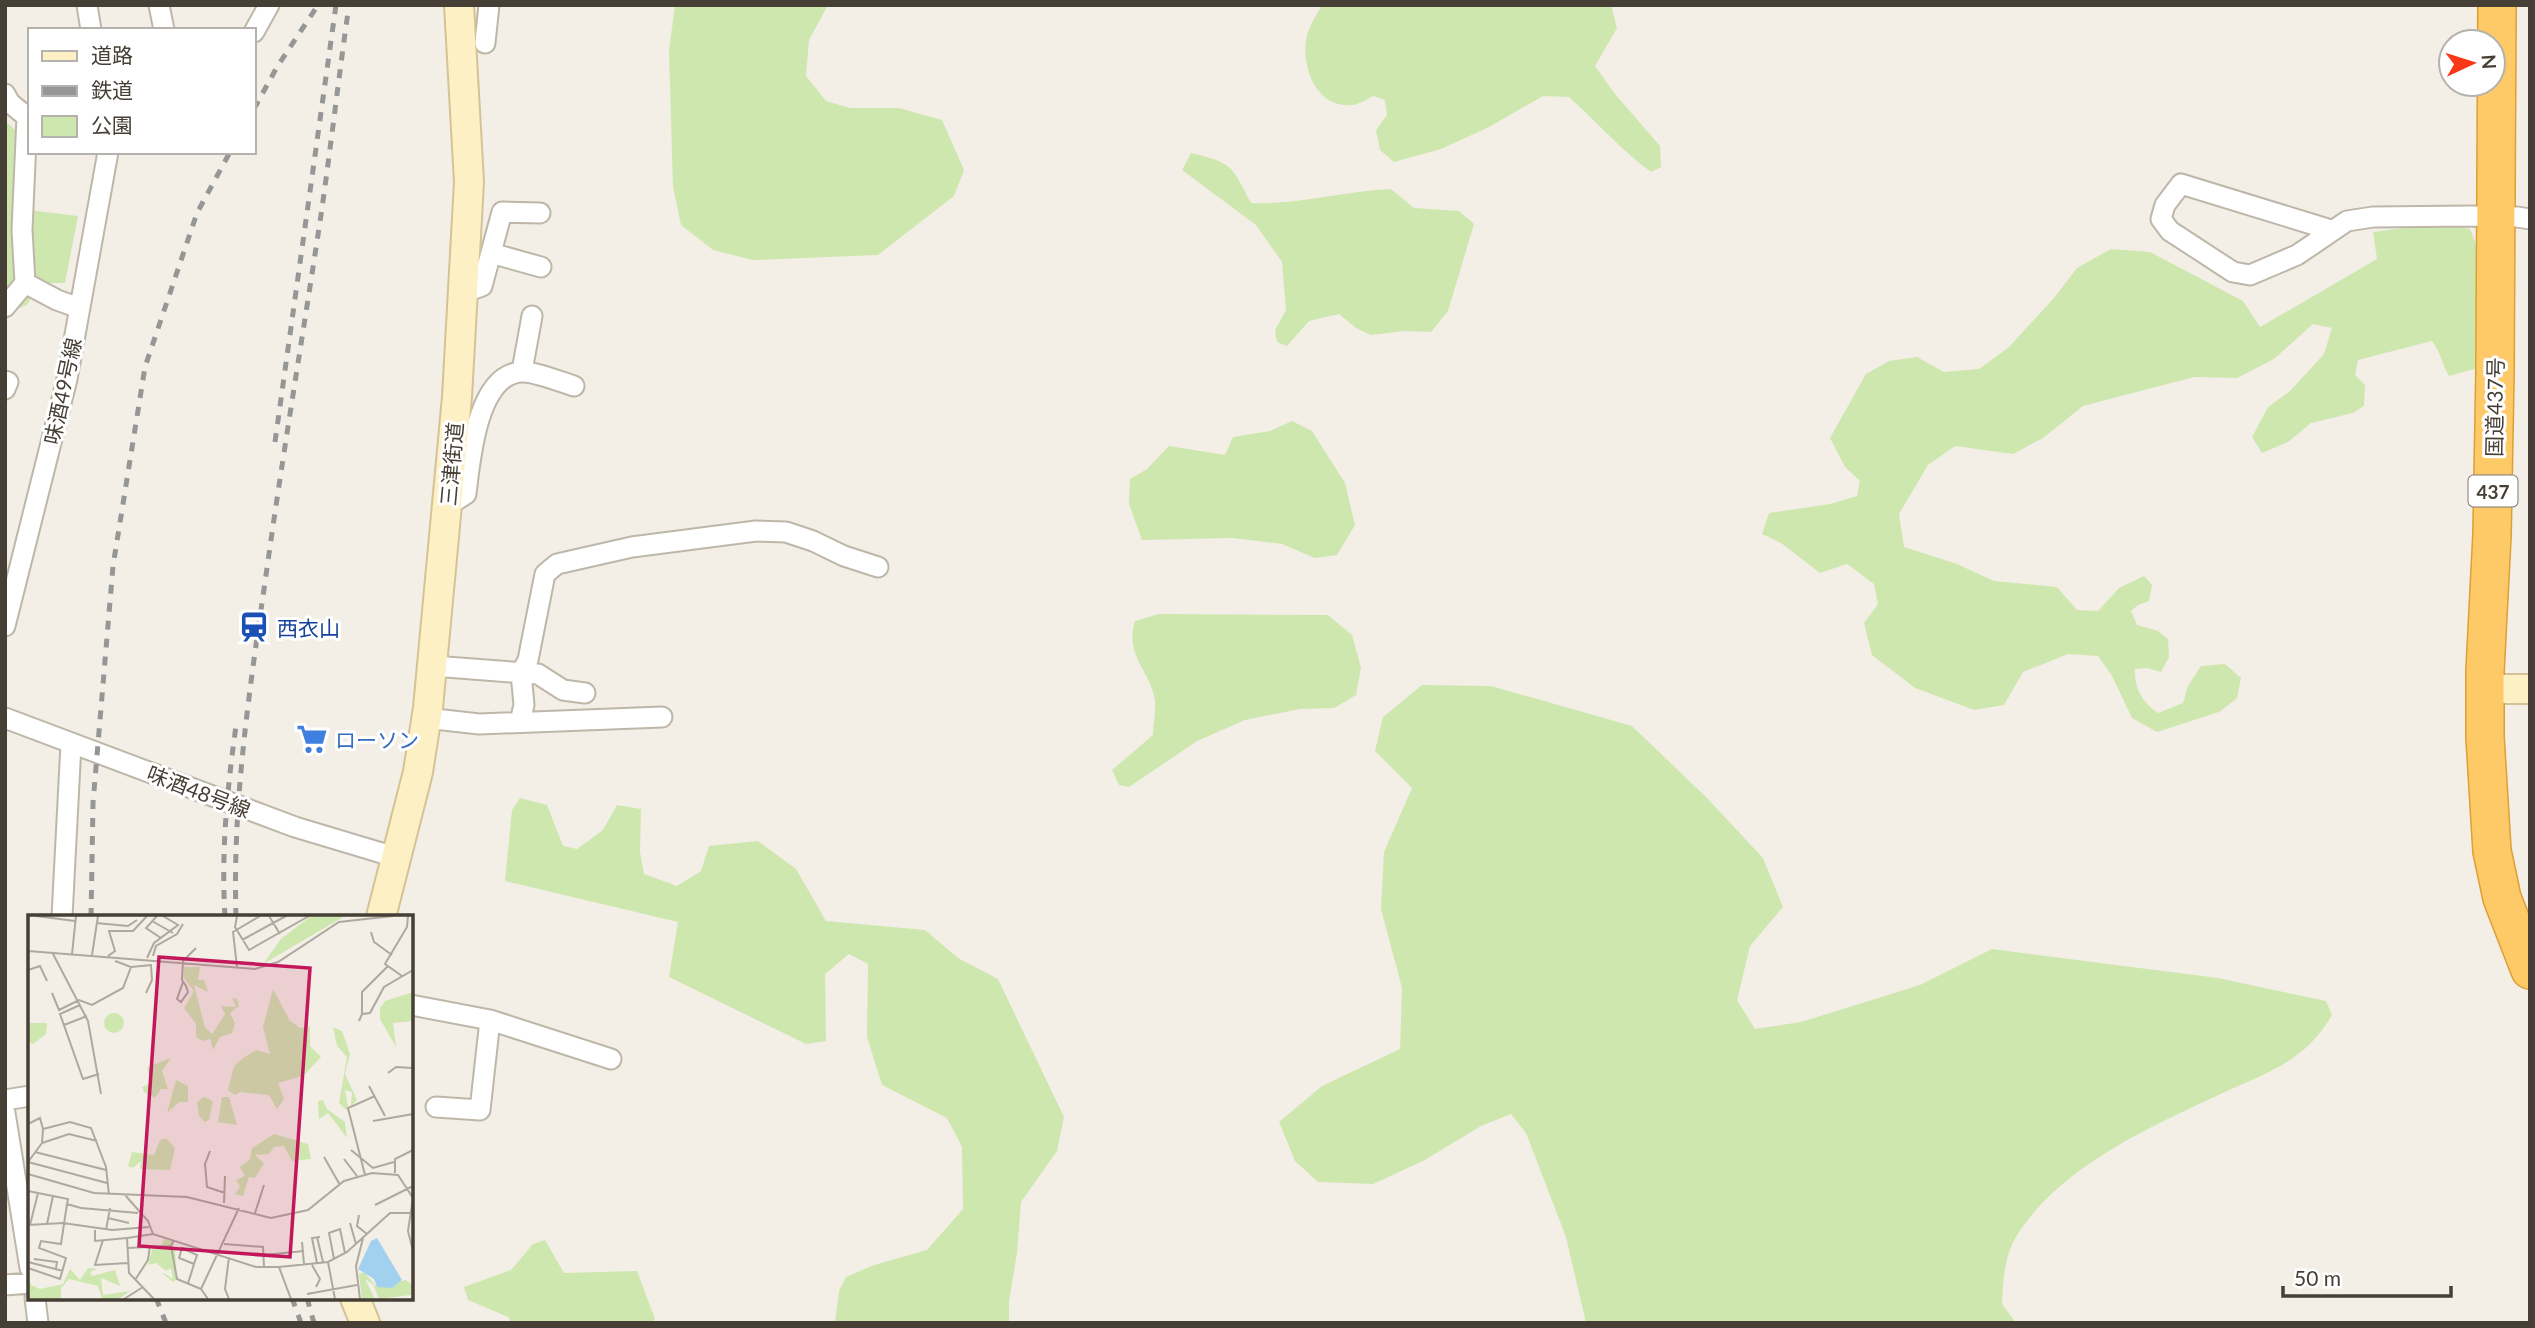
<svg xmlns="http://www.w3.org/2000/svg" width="2535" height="1328" font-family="Lato,'Noto Sans JP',sans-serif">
<rect width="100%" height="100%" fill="#f3efe6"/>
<path fill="#cee7af" d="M675,5h153l-19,35 -3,36 20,25 24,7h49l43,12 22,50 -10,26 -76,59 -125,5 -40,-10 -32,-25 -8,-38 -4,-136z
M1322,5h289l6,23 -22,38 20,28 45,52 1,21 -10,5c-30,-22 -54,-50 -82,-75l-26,-1 -54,31 -48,22 -47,13 -14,-12 -4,-20 11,-15 -2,-15 -12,-4c-6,3 -13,8 -20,9 -37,4 -53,-39 -46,-70 3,-10 10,-21 15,-30z
M5,123l4,1 13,13 -2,72 58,7 -13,67h-24l-14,22 -22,9z
M1191,153c43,10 41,14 60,50 48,2 93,-12 140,-14l23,19 45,3 15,13 -26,87 -17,21 -27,-1 -33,4 -15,-7 -17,-14 -30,7 -22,25 -10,-4 -2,-12 11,-20 -4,-48 -26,-37 -74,-55z
M2443,223l27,6 8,20v119l-29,8c-7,-12 -9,-25 -17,-35l-74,19 -3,15 10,10 -1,21 -11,7 -42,10 -23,19 -26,11 -10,-16 16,-30 22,-16 34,-37 8,-26 -19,-4 -39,35 -37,19 -43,-1 -111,29 -40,32 -30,16 -58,-8 -27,19 -29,49 5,33 53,17 37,17 63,6 20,23 21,1 21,-23 25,-12 8,9 -3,16 -11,4 -7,6 6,14 21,6 10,8 1,18 -8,15 -14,-4 -12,1c-1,19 7,33 23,44l25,-10 5,-17 13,-20 24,-2 16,14 -4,20 -18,14 -62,20 -25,-14 -20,-42 -14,-20 -30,-2 -45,18 -19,33 -30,5 -59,-22 -43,-33 -8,-32 14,-19 -4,-20 -27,-20 -27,9 -39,-30 -19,-9 7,-21 61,-9 27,-8 3,-15 -15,-14 -15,-29 36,-64 23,-13 28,-4 27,15 35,-3 29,-21 46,-50 23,-30 34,-19 39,3 93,49 17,26 117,-68 -4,-27z
M1292,421l20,10 33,52 10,42 -18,30 -22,3 -33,-14 -50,-6 -90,2 -13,-36 1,-25 17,-10 22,-23 56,9 8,-18 37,-6z
M1159,614l169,1 24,20 9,33 -5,27 -22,13 -34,1 -55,11 -48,21 -68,46 -10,-2 -7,-15 41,-35c0,-10 3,-23 2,-34 -3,-28 -31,-45 -20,-80z
M1422,685l69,1 141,40 75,72 56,60 20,49 -33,39 -13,54 18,29 46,-7 119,-37 72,-36 226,29 108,23 6,14c-25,44 -61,56 -105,76 -73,34 -168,75 -211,146 -12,20 -13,45 -14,67l14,19h-430l-20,-86 -40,-104 -15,-19 -30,12 -58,35 -50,23 -55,-2 -23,-21 -16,-39 43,-36 78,-37 2,-61 -21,-79 3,-57 28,-64 -37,-37 8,-34z
M520,798l27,7 16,41 14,3 26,-19 14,-25 24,4 -1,43 4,22 33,12 24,-15 8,-25 49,-5 38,28 30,52 99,9 33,28 40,21 66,138 -7,34 -36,51 -4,51 -8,48v22h-174l4,-32 7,-14 28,-12 53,-15 36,-41 -1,-62 -15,-29 -65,-33 -15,-48 1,-73 -19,-10 -24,20 1,67 -20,3 -137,-67 9,-55 -173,-41 7,-71z
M545,1240l19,33 73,-2 18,48 -5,4h-138l-4,-6 -40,-17 -4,-13 47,-17 22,-26z"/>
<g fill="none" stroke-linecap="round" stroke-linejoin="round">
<g stroke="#beb7a9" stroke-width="23">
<path id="street" d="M87,5l4,25
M159,5l5,25
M254,32l15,-27
M485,43l4,-38
M5,94l5,9 17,14 -5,113 3,53
M2331,230l-150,-46 -16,21 -4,14 9,12 63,41 17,3 47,-20 50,-34 26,-4 98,-1 46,1 13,2
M491,253l50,14
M463,293l19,-7 20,-74 38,1
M5,307l20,-24 32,17 22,8
M522,371l10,-55
M5,381l3,1 -3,7
M447,506l19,-12c4,-34 11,-119 55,-122 13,-1 40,10 53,14
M5,626l62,-247 41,-227
M433,666l105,8 25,16 22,3
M5,718l290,109 100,30
M426,718l53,6 183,-7
M520,722l4,-17 -3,-32 7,-13 17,-86 12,-10 75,-17 124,-16 30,1 27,9 31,15 34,11
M62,917l9,-173
M411,1005l79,15 121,39
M5,1100l25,-4
M436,1107l44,3 10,-90
M5,1113l25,155
M5,1285l25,-2
M35,1298l3,25"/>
</g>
<g stroke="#d3c396" stroke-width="32">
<path id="secondary" d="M2485,689h45
M381,917l37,-145 10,-64 29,-311 12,-215 -10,-177
M355,1298l10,25"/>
</g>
<g stroke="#dd9f36" stroke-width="40">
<path id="highway" d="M2497,5l-2,366 -3,164 -7,136v66l7,114 10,47 28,72"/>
</g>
<use href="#street" stroke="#fff" stroke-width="19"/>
<use href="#secondary" stroke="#fef0c5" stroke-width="28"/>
<use href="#highway" stroke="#fdca67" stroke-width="37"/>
<path stroke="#969696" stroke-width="5" stroke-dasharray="9 9" stroke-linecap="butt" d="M254,109l23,-42 41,-62
M275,442l61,-437
M91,917l2,-114 20,-237 32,-199 52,-154 33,-61
M225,917c-4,-64 2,-127 11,-191
M236,917c-4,-122 16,-243 33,-363 16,-113 35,-226 52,-339 10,-70 18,-140 28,-210
M156,1298l10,25
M292,1298l9,25
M307,1298l7,25"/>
</g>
<defs>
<g id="station-bare" transform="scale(2.415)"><path d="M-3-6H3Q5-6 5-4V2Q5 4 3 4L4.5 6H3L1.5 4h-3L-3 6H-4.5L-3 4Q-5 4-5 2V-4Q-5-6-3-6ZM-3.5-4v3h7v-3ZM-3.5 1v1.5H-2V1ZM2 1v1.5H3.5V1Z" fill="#1a4fb4" stroke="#fff" stroke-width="2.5" paint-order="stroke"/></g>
<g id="supermarket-bare" transform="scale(2.415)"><path d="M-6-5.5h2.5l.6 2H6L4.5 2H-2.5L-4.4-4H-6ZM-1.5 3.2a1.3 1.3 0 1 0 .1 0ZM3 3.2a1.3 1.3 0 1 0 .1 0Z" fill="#3f7fe0" stroke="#fff" stroke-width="2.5" paint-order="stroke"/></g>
</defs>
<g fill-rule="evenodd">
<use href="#station-bare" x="254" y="627"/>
<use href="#supermarket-bare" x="312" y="739"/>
</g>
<g text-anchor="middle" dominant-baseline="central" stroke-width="6" stroke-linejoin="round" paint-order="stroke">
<rect fill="#fff" stroke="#7e7972" stroke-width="2" x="2468.5" y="475.5" width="49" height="31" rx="5"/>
<g font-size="19" font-weight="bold" fill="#463f35">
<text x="2493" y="491">437</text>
</g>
<g font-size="21" fill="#463f35" stroke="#fff">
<text transform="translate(62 391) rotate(-78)">味酒49号線</text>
<text transform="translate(2494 407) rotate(-89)">国道437号</text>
<text transform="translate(451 464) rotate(-85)">三津街道</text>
<text transform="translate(199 791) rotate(21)">味酒48号線</text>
</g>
<g font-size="21" fill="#164399" stroke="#fff" text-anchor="start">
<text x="277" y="627">西衣山</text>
</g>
<g font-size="21" fill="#366cbe" stroke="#fff" text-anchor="start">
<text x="335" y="739">ローソン</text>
</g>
</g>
<g transform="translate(28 915)">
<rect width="385" height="385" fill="#f3efe6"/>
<path d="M283,1h34l-82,48 18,-25zM156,52h16l-2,13h6l4,12 -14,-7 11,42 7,7 13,-20 -4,-8 15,1 -4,-9 5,1 2,7 -9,7 5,10 -3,10 -12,4 -7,13 -3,-11 -7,2 -7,-4v-13l-12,-16 10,-17 -10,-13zM245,74l17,32 10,7 10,-2v20l11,11 -18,19 -25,7 6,16 -7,10 -8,-14 -29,-3 -5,3 -7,-5 6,-24 9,-8 13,-8 14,4 -7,-27zM385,77v29l-20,2 3,24 -16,-28v-11l5,-7zM76 108a10 10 0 1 1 20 0a10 10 0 1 1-20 0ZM0,108h19l-1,11 -13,10 -5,-2zM305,112l9,4 8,23 -5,20 12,26 -6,6 1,-14 -7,-2 4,22 -10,-9 8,-46 -10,-11zM143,143l-9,13 6,18h-7l-6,9 -11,-6 -2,-5 9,-4 -4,-16zM148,165l12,6v16h-9l-12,11zM176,182l9,4 -4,19 -4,2 -6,-6 -2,-14zM194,182h7l8,28 -19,-3zM295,185l4,9 18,13 2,16 -19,-25 -9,6 -1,-18zM246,219l34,10 3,15 -19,2 -8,-15 -10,1 -5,7 -14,1 9,8 -9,15 -6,-1 -6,19 -8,-2 5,-7 -4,-7 9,-4 -5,-9 10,-8 2,-11zM138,223l9,10 -5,22 -30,-1 1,-8 -8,7 -5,-2 4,-14 22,3 6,-15zM136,324l7,2 4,8 2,30 -4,3 -10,-8 -10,5 11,-6 9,6 -2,-11 -5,3 -10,-8 -8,2 5,-19 9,-1zM60,353l9,1 -7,3 2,4 23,-6 5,16 -19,-8 2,17 27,-4 -11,8h-17l-4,-13 -29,-7 -8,9v11h-33v-23l3,9 9,4 23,-5 7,-15 10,11zM336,357l13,15 29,-7 7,5 -2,10 -32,4 -6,-15 -8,-5 10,20h-13l-3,-25z" fill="#cee7af"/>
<path d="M349,323l25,42 -10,8 -15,-1 -3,-8 -16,-10 13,-28z" fill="#a2d1f0"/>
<path fill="none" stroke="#aea99f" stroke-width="2" d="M8,1l39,5M129,1l-11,12 15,10M209,1l-2,11 14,23 60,-34M241,1l11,18M124,6l21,12M68,8l32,3 9,-6M343,17l3,10 18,13M214,25l44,-24M0,36l227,18 23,-7 61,-40 54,-6M24,37l36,69 13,73M44,39l4,-38M64,40l6,-39M80,41l7,-5 -6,-20h24l14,-15M125,41l3,-10 21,-12 6,-10M119,43l7,-15 24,-18 -15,-9M87,46l16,6 21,-2M209,52l-4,-35 27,-16M0,55l12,-4 7,15M374,61l-17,-12 22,-37 1,-11M155,67l-6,17 4,3 7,-10 -2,-6 -4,-6 1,-19 13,-13M24,78l7,17 20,-10 13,5 31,-17 8,-21M118,78l6,-13 -1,-14M52,90l-20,9 23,65 16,-5M334,99v-22l26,-26M331,106l3,-7 8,-1 14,-26 29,-17M36,110l23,-9M360,158l8,-6 17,1M341,171l16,30M345,206l40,-7M0,209l12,-6 3,11 -1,14 -14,19M15,214l27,-7 21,6 15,39 3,28M14,228l27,-9 28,7M323,235l22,18 21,-6M182,236l-5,13 2,23 18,6M7,237l71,18M296,242l16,28M316,244l13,17M0,247l79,21M367,258v-14l18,-9M0,259l66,19 93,4 84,21 37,-8 36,-29 28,-8 26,2 15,23M337,260l-17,-67 27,-12M0,276l40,8 -1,5 14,4 57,5M97,280l23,26 5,13M385,283l-5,33 5,20M196,288l1,-27M347,290l38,-19M227,298l9,-28M331,300l-2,11 10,8M80,303l21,5M322,308l6,21M19,309l6,-28M0,310l35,-2 49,7 37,-3M2,310l8,-32M67,315v11l32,-3M78,315l4,-22M289,322l6,25M75,325l-8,25 33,-2M146,325l-3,6 6,33 24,10M274,327l2,22M196,329l39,3 1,20M99,333l44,-2M236,340l40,-4M201,342l-4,32 4,10M6,344l23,3 -1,6M306,344l-5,-26 11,-4 5,24M0,347l35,9M300,347l7,37M289,348l-5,-25 8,-1M284,350l8,14 -4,8M251,352l12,32M0,353l32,11 6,-21 -27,-10 2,-7 20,3 6,-40M107,365l13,-20 2,-14M160,368l3,-9 3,-10 3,-9 -15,-7 -3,10 15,6M279,379l50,-9M96,384l19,-12M126,384l-25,-26 -2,-35 26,-4 103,33h23l49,-5 19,-10 43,-39h23M180,384l-7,-10 38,-81M332,384l-4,-33 7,-28"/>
<path fill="#c2185b" fill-opacity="0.15" stroke="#c2185b" stroke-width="3.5" d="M131,42l151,11 -20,289 -151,-11z"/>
<rect width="385" height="385" fill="none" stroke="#463f35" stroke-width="3.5"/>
</g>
<rect width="2535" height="1328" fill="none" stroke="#463f35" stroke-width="14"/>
<rect x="28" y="28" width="228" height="126" fill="#ffffff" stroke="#b5b2ae" stroke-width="2"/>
<rect x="42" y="51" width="35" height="10" fill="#fef0c5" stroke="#b5b2ae" stroke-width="2"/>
<text x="91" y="63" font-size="21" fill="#463f35">道路</text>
<rect x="42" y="86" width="35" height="10" fill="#969696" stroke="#b5b2ae" stroke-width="2"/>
<text x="91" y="98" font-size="21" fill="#463f35">鉄道</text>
<rect x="42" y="116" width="35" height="21" fill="#cee7af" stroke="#b5b2ae" stroke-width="2"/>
<text x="91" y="133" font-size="21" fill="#463f35">公園</text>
<g transform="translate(2472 63) rotate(86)"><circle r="33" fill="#ffffff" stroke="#b5b2ae" stroke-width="2"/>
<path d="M0-5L12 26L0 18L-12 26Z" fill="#f93817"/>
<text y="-10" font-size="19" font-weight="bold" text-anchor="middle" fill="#463f35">N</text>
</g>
<path d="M2283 1286v10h168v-10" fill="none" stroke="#463f35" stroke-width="3.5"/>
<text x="2294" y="1286" font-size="21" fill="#463f35" stroke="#ffffff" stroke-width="5" paint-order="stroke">50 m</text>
</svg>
